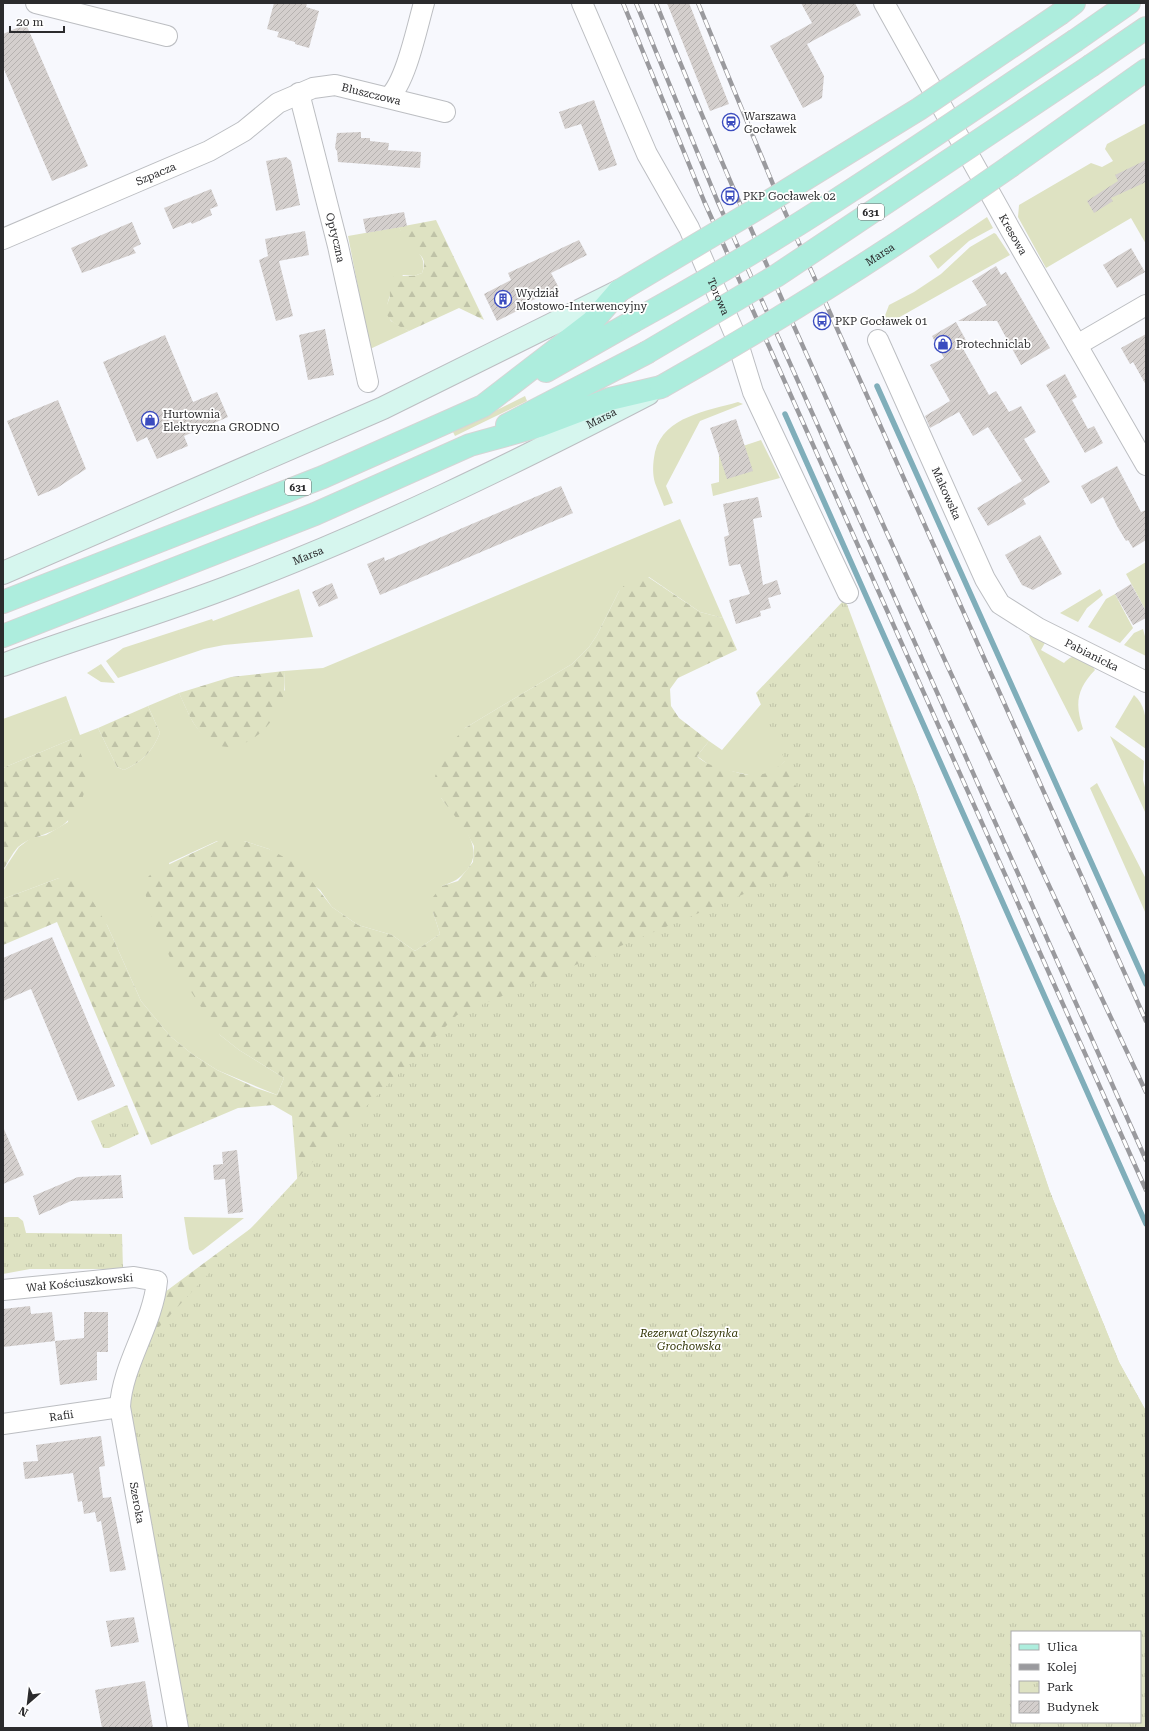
<svg xmlns="http://www.w3.org/2000/svg" width="1149" height="1731" font-family="'Roboto Serif',serif">
<defs>
<pattern id="forest-firs" width="22" height="20" patternUnits="userSpaceOnUse"><rect width="22" height="20" fill="#dee2c2"/><path d="M5 1l3.5 6h-7zM16 11l3.5 6h-7z" fill="#bfc2a7"/></pattern>
<pattern id="park-tufts" width="24" height="20" patternUnits="userSpaceOnUse"><rect width="24" height="20" fill="#dee2c2"/><path d="M3 7l-1-3M5 7V3M7 7l1-3M15 17l-1-3M17 17v-4M19 17l1-3" fill="none" stroke="#bfc2a7"/></pattern>
<pattern id="building-hatch" width="6" height="6" patternUnits="userSpaceOnUse"><rect width="6" height="6" fill="#d4cfcd"/><path d="M-1 1l2-2M0 6l6-6M5 7l2-2" fill="none" stroke="#b6b2b0"/></pattern>
</defs>
<rect width="100%" height="100%" fill="#f7f8fd"/>
<path fill="#dee2c2" d="M1146,123v121l-15,-26 -85,50 -28,-51 1,-12 72,-42 11,4 11,-6 -8,-12 2,-5z
M987,217l6,11 -24,13 -31,28 -9,-13z
M399,227c6,17 31,26 23,46l-8,3 -11,-1c-10,14 -22,29 -12,46l18,10 -39,18 -22,-113z
M994,233l2,1 14,21 -128,72 1,-6 6,-16 25,-13 27,-18 29,-27z
M525,396l2,5 -72,35 -2,-4z
M738,402l5,2 -43,17 -34,65 7,17 -9,3c-3,-8 -6,-15 -9,-23 -3,-10 -2,-21 0,-31 9,-36 53,-41 83,-50z
M761,440l19,38 -67,18 -2,-12 8,-2v-28z
M680,519l43,99 -23,-6 -51,-35 -30,14 -22,44 -8,12 -17,17 -107,64 -24,70c15,19 46,48 26,72 -8,9 -13,12 -25,16l-9,26 7,22 -25,17 -23,-16 -34,-10 -26,-18 -12,-17 -51,-41 -25,-8h-27l-48,22 51,172 19,15 45,28 -7,17 -60,-25 -25,-16 -22,-18 -29,-35 -34,-76 -48,-47 -56,21v-28l16,-24 12,-9 15,-3 22,-13 4,-83 -69,29v-49l63,-23 14,39 18,-7 19,39 7,3c19,-9 28,-18 36,-37l-12,-27 31,-13c12,25 16,42 43,53l63,-56 -1,-19 39,-3z
M1146,562v49l-20,-37z
M299,589l14,48 -89,8 -20,4 -86,29 -12,-17 17,-13 89,-29 1,2z
M1100,589l3,6 -16,13 -9,14 -18,-9z
M1115,594l18,34 -13,15 -32,-16 18,-28z
M1143,629l3,11v16l-22,-11 10,-12z
M1029,636h5l12,5 -5,9 23,13c2,-2 5,-5 8,-6 7,-1 21,8 23,13 -19,20 -20,34 -12,59l-5,3z
M101,664l14,19 -14,-1 -14,-9z
M780,682l15,71 -21,18 -16,6 -46,-10 -15,-11 12,-15 13,9z
M1134,695c15,13 12,34 12,54l-31,-22z
M1110,736l34,25 -1,19 3,11v23z
M1097,783l49,96v35l-56,-126z
M184,1217l60,1 -41,32 -10,5 -4,-6z"/>
<path fill="url(#forest-firs)" fill-rule="evenodd" d="M436,220l48,100 -25,-12 -50,23c-10,-5 -23,-9 -23,-23 1,-4 3,-8 4,-12 0,-8 -2,-13 4,-20h20l8,-3c7,-16 -4,-19 -14,-29 -5,-5 -7,-11 -9,-17z
M648,577l52,35 23,6 14,32 -59,28 -8,11 1,17 8,12 30,23 -12,15c10,10 20,10 32,14 33,11 41,4 66,-17l120,34 46,133 52,162 37,110 69,170 27,49v317h-962l-59,-331 40,-105 85,-63 48,-41 -6,-72 -19,-11 -35,3 -87,37 -94,-223 -54,23v-46l56,-21 21,2 27,45 34,76 29,35 22,18 25,16 39,18 21,7 7,-17 -45,-28 -19,-15 -19,-28 -29,-45 -22,-49 -6,-25 2,-9 7,-7 65,-31h26l25,8 24,13 14,13 25,32 26,18 34,10 23,16 25,-17 -7,-22v-15l9,-11 16,-5 15,-19 1,-16 -10,-18 -23,-30 -6,-22 18,-35 12,-13 107,-64 17,-17 8,-12 22,-44 12,-13zM1012,1632h128v90h-128z
M284,671c1,12 1,22 -3,33 -10,26 -45,57 -73,36 -15,-12 -21,-30 -29,-47l52,-16z
M148,706l12,27c-8,19 -17,28 -36,37l-7,-3 -19,-39z
M72,739c23,29 17,71 -15,90 -13,7 -28,8 -39,18 -6,7 -11,16 -15,24v-103z"/>
<path fill="url(#park-tufts)" fill-rule="evenodd" d="M845,599l70,188 46,133 52,162 37,110 69,170 27,49v317h-962l-59,-331 21,-56 187,-201 124,-125 370,-156 -71,-166zM1012,1632h128v90h-128z
M127,1105l12,29 -30,14h-6l-12,-27z
M3,1217h15l5,4 3,12 96,1 1,35h-93l-27,5z"/>
<g fill="none" stroke-linecap="round" stroke-linejoin="round">
<path stroke="#80aeba" stroke-width="5.5" d="M877,386l269,598
M785,414l361,810"/>
</g>
<path fill="url(#building-hatch)" d="M274,3h33l-1,4 13,4 -10,37 -14,-4v-2l-18,-5 2,-5 -12,-3z
M667,3h22l40,101 -19,7z
M801,3h54l6,12 -54,29 17,32 -2,22 -19,10 -33,-62 42,-23z
M26,24l62,142 -36,15 -49,-114v-33z
M594,100l23,65 -18,6 -18,-47 -16,5 -6,-17z
M361,132v6h9v3l19,2 -1,7 33,2 -1,16 -82,-6 -1,-11 -2,-3 2,-15z
M286,157l5,4 9,44 -24,6 -10,-50z
M1146,160v22l-35,16 2,3 -19,12 -7,-12 31,-20 -3,-6z
M211,189l7,17 -8,3 2,6 -20,9 -1,-2 -18,7 -9,-21z
M404,212l3,14 -41,7 -3,-14z
M132,222l9,22 -8,4 3,5 -54,20 -11,-25z
M305,231l4,24 -30,6 14,55 -17,5 -17,-61 9,-4 -3,-17z
M579,240l8,15 -36,18 8,15 -37,17 1,3 -26,13 -13,-27 27,-14 -3,-7z
M1131,248l14,24 -28,16 -14,-23z
M996,266l5,9 5,-3 44,76 -29,17 -24,-44h-39l29,-16 -15,-24z
M956,322l12,22 -6,3 27,48 7,-4 13,21 12,-6 15,26 -12,7 26,43 -27,17 3,5 -38,22 -11,-18 45,-27 -34,-54 -15,9 -14,-24 -29,16 -5,-12 25,-15 -20,-36 14,-7 -12,-22z
M325,329l9,46 -26,5 -9,-45z
M1146,334v51l-13,-23 -3,2 -9,-16z
M165,335l28,67 24,-10 11,25 -44,19 4,10 -31,13 -10,-22 -10,5 -34,-80z
M1065,374l12,23 -5,3 16,29 6,-3 9,17 -18,10 -39,-68z
M58,400l28,69 -29,19 -19,8 -31,-75z
M736,419l17,52 -26,8 -17,-51z
M1117,466l24,46 5,-2v30l-13,8 -5,-8 -2,1 -9,-15 -14,-29 -12,7 -10,-18z
M561,486l12,27 -193,82 -13,-31 17,-7 1,4z
M758,497l4,20 -9,2 10,66 14,-5 4,14 -13,4 3,10 -11,3 1,5 -25,8 -7,-24 21,-6 -10,-30 -11,2 -5,-29 5,-2 -6,-31z
M1040,535l22,39 -29,16 -11,-5 -17,-30z
M332,583l6,15 -19,9 -7,-15z
M1131,584l15,27v7l-13,7 -18,-31z
M52,937l63,149 -37,15 -47,-112 -28,12v-43z
M3,1127l21,48 -21,9z
M237,1150l6,62 -15,2 -3,-35 -11,1 -1,-15 10,-1 -1,-12z
M121,1175l2,23 -52,3 -32,14 -6,-19 45,-19z
M30,1306l1,8 21,-2 3,29 -52,6v-38z
M84,1312h24v40h-11v28l-37,5 -5,-44 29,-3z
M101,1436l4,30 -6,1 4,31 8,-1 15,73 -16,2 -9,-51 -4,1 -2,-10 -11,2 -2,-13 -4,1 -5,-29 -48,6 -2,-17 15,-1 -2,-16z
M134,1617l5,25 -28,5 -5,-26z
M145,1681l8,47h-51l-7,-38z"/>
<g fill="none" stroke-linecap="round" stroke-linejoin="round">
<g stroke="#bcbec2" stroke-width="22">
<g id="minor">
<path d="M36,3l131,33"/>
<path id="s1" d="M582,3l65,151 42,74 47,109 17,55 95,201"/>
<path id="s2" d="M884,3l126,226 136,236"/>
<path id="s3" d="M299,93l39,153 30,136"/>
<path d="M389,97c17,-15 28,-70 35,-94"/>
<path id="s4" d="M3,239l206,-88 35,-20 34,-28 35,-15 22,-3 110,27"/>
<path id="s5" d="M878,340l107,239 15,25 38,24 108,54"/>
<path d="M1077,345l69,-40"/>
<path id="s6" d="M3,1290l131,-13 23,4c-4,43 -35,84 -37,126l58,321"/>
<path id="s7" d="M3,1424l117,-17"/>
</g>
</g>
<g stroke="#bcbec2" stroke-width="24">
<g id="secondary">
<path d="M3,573l380,-165 236,-117"/>
<path id="s8" d="M3,665c77,-29 156,-51 233,-81 142,-54 277,-120 412,-190"/>
</g>
</g>
<g stroke="#d5d5d5" stroke-width="24">
<path id="primary" d="M1061,13l13,-10
M1076,40l53,-37
M1092,65l54,-37
M1012,165l134,-95
M546,371l86,-49
M507,425l139,-72
M3,602l320,-125 160,-71 109,-84 27,-31
M3,636l312,-122 155,-69 69,-19 71,-27 51,-12"/>
</g>
<use href="#minor" stroke="#fff" stroke-width="20"/>
<use href="#secondary" stroke="#d6f6ee" stroke-width="22"/>
<use href="#primary" stroke="#adeddd" stroke-width="22"/>
<g stroke="#9a9a9e" stroke-width="4.5">
<path id="rail" d="M623,3l81,198 442,989
M636,3l81,197 429,960
M656,3c55,138 115,273 176,408 102,228 207,455 314,681
M698,3l79,191 369,827"/>
</g>
<use href="#rail" stroke="#fff" stroke-width="3" stroke-dasharray="9" stroke-linecap="butt"/>
<g stroke="#d5d5d5" stroke-width="24" stroke-linecap="butt">
<g id="primary-bridge">
<path d="M619,291l131,-78 169,-104 142,-96"/>
<path d="M632,322c155,-84 299,-184 444,-282"/>
<path d="M646,353l130,-77 316,-211"/>
<path id="s9" d="M661,387c121,-68 237,-142 351,-222"/>
</g>
</g>
<use href="#primary-bridge" stroke="#adeddd" stroke-width="22"/>
</g>
<defs>
<g id="station-ring" transform="scale(0.9)"><circle r="9.5" fill="#fff" stroke="#3b4cbf" stroke-width="1.5"/><path d="M-3-6H3Q5-6 5-4V2Q5 4 3 4L4.5 6H3L1.5 4h-3L-3 6H-4.5L-3 4Q-5 4-5 2V-4Q-5-6-3-6ZM-3.5-4v3h7v-3ZM-3.5 1v1.5H-2V1ZM2 1v1.5H3.5V1Z" fill="#3b4cbf"/></g>
<g id="bus-ring" transform="scale(0.9)"><circle r="9.5" fill="#fff" stroke="#3b4cbf" stroke-width="1.5"/><path d="M-5-6H5V4H4V6H2V4H-2V6H-4V4H-5ZM-3.5-4V0h7V-4ZM-3.5 1.2v1.5H-2V1.2ZM2 1.2v1.5H3.5V1.2Z" fill="#3b4cbf"/></g>
<g id="building-ring" transform="scale(0.9)"><circle r="9.5" fill="#fff" stroke="#3b4cbf" stroke-width="1.5"/><path d="M-4-6H4V6H1V3H-1V6H-4ZM-2.5-4.3h1.7v1.8h-1.7ZM.8-4.3h1.7v1.8H.8ZM-2.5-1h1.7V.8h-1.7ZM.8-1h1.7V.8H.8Z" fill="#3b4cbf"/></g>
<g id="shop-ring" transform="scale(0.9)"><circle r="9.5" fill="#fff" stroke="#3b4cbf" stroke-width="1.5"/><path d="M-5-2.5h2.3a2.7 3.5 0 0 1 5.4 0H5L5.5 6h-11ZM-1.5-2.5h3a1.5 2.3 0 0 0-3 0Z" fill="#3b4cbf"/></g>
</defs>
<g fill-rule="evenodd">
<use href="#station-ring" x="731" y="122"/>
<use href="#bus-ring" x="730" y="196"/>
<use href="#building-ring" x="503" y="299"/>
<use href="#bus-ring" x="822" y="321"/>
<use href="#shop-ring" x="943" y="344"/>
<use href="#shop-ring" x="150" y="420"/>
</g>
<g text-anchor="middle" dominant-baseline="central" stroke-width="3.5" stroke-linejoin="round" paint-order="stroke">
<g fill="#fff" stroke="#6b6b6c" stroke-width="1">
<rect x="858" y="204" width="26" height="16" rx="3"/>
<rect x="285" y="479" width="26" height="16" rx="3"/>
</g>
<g font-size="10" font-weight="bold" fill="#2b2b2d">
<text x="871" y="212">631</text>
<text x="298" y="487">631</text>
</g>
<g font-size="11" fill="#2b2b2d" stroke="#fff">
<text stroke="none"><textPath href="#s4" startOffset="406">Bluszczowa</textPath></text>
<text stroke="none"><textPath href="#s4" startOffset="166">Szpacza</textPath></text>
<text stroke="none"><textPath href="#s2" startOffset="265">Kresowa</textPath></text>
<text stroke="none"><textPath href="#s3" startOffset="149">Optyczna</textPath></text>
<text stroke="none"><textPath href="#s9" startOffset="256">Marsa</textPath></text>
<text stroke="none"><textPath href="#s1" startOffset="324">Torowa</textPath></text>
<text stroke="none"><textPath href="#s8" startOffset="648">Marsa</textPath></text>
<text stroke="none"><textPath href="#s5" startOffset="168">Makowska</textPath></text>
<text stroke="none"><textPath href="#s8" startOffset="324">Marsa</textPath></text>
<text stroke="none"><textPath href="#s5" startOffset="396">Pabianicka</textPath></text>
<text stroke="none"><textPath href="#s6" startOffset="77">Wał Kościuszkowski</textPath></text>
<text stroke="none"><textPath href="#s7" startOffset="59">Rafii</textPath></text>
<text stroke="none"><textPath href="#s6" startOffset="384">Szeroka</textPath></text>
</g>
<g font-size="11" fill="#2b2b2d" stroke="#fff" text-anchor="start">
<text x="744" y="116">Warszawa<tspan x="744" dy="13">Gocławek</tspan></text>
<text x="743" y="196">PKP Gocławek 02</text>
<text x="516" y="293">Wydział<tspan x="516" dy="13">Mostowo-Interwencyjny</tspan></text>
<text x="835" y="321">PKP Gocławek 01</text>
<text x="956" y="344">Protechniclab</text>
<text x="163" y="414">Hurtownia<tspan x="163" dy="13">Elektryczna GRODNO</tspan></text>
</g>
<g font-size="11" font-style="italic" fill="#343708" stroke="#fff">
<text x="689" y="1333">Rezerwat Olszynka<tspan x="689" dy="13">Grochowska</tspan></text>
</g>
</g>
<rect width="1149" height="1731" fill="none" stroke="#2b2b2d" stroke-width="8"/>
<rect x="1011" y="1631" width="130" height="92" fill="#ffffff" stroke="#aaaaab"/>
<rect x="1019" y="1644" width="20" height="6" fill="#adeddd" stroke="#aaaaab"/>
<text x="1047" y="1651" font-size="12" fill="#2b2b2d">Ulica</text>
<rect x="1019" y="1664" width="20" height="6" fill="#9a9a9e" stroke="#aaaaab"/>
<text x="1047" y="1671" font-size="12" fill="#2b2b2d">Kolej</text>
<rect x="1019" y="1681" width="20" height="12" fill="url(#park-tufts)" stroke="#aaaaab"/>
<text x="1047" y="1691" font-size="12" fill="#2b2b2d">Park</text>
<rect x="1019" y="1701" width="20" height="12" fill="url(#building-hatch)" stroke="#aaaaab"/>
<text x="1047" y="1711" font-size="12" fill="#2b2b2d">Budynek</text>
<g transform="translate(28 1703) rotate(208)" stroke="#ffffff" stroke-width="3" paint-order="stroke">
<path d="M0-3L7 15L0 10L-7 15Z" fill="#2b2b2d"/>
<text y="-6" font-size="11" font-weight="bold" text-anchor="middle" fill="#2b2b2d">N</text>
</g>
<path d="M10 26v6h54v-6" fill="none" stroke="#2b2b2d" stroke-width="2"/>
<text x="16" y="26" font-size="12" fill="#2b2b2d" stroke="#ffffff" stroke-width="3" paint-order="stroke">20 m</text>
</svg>
